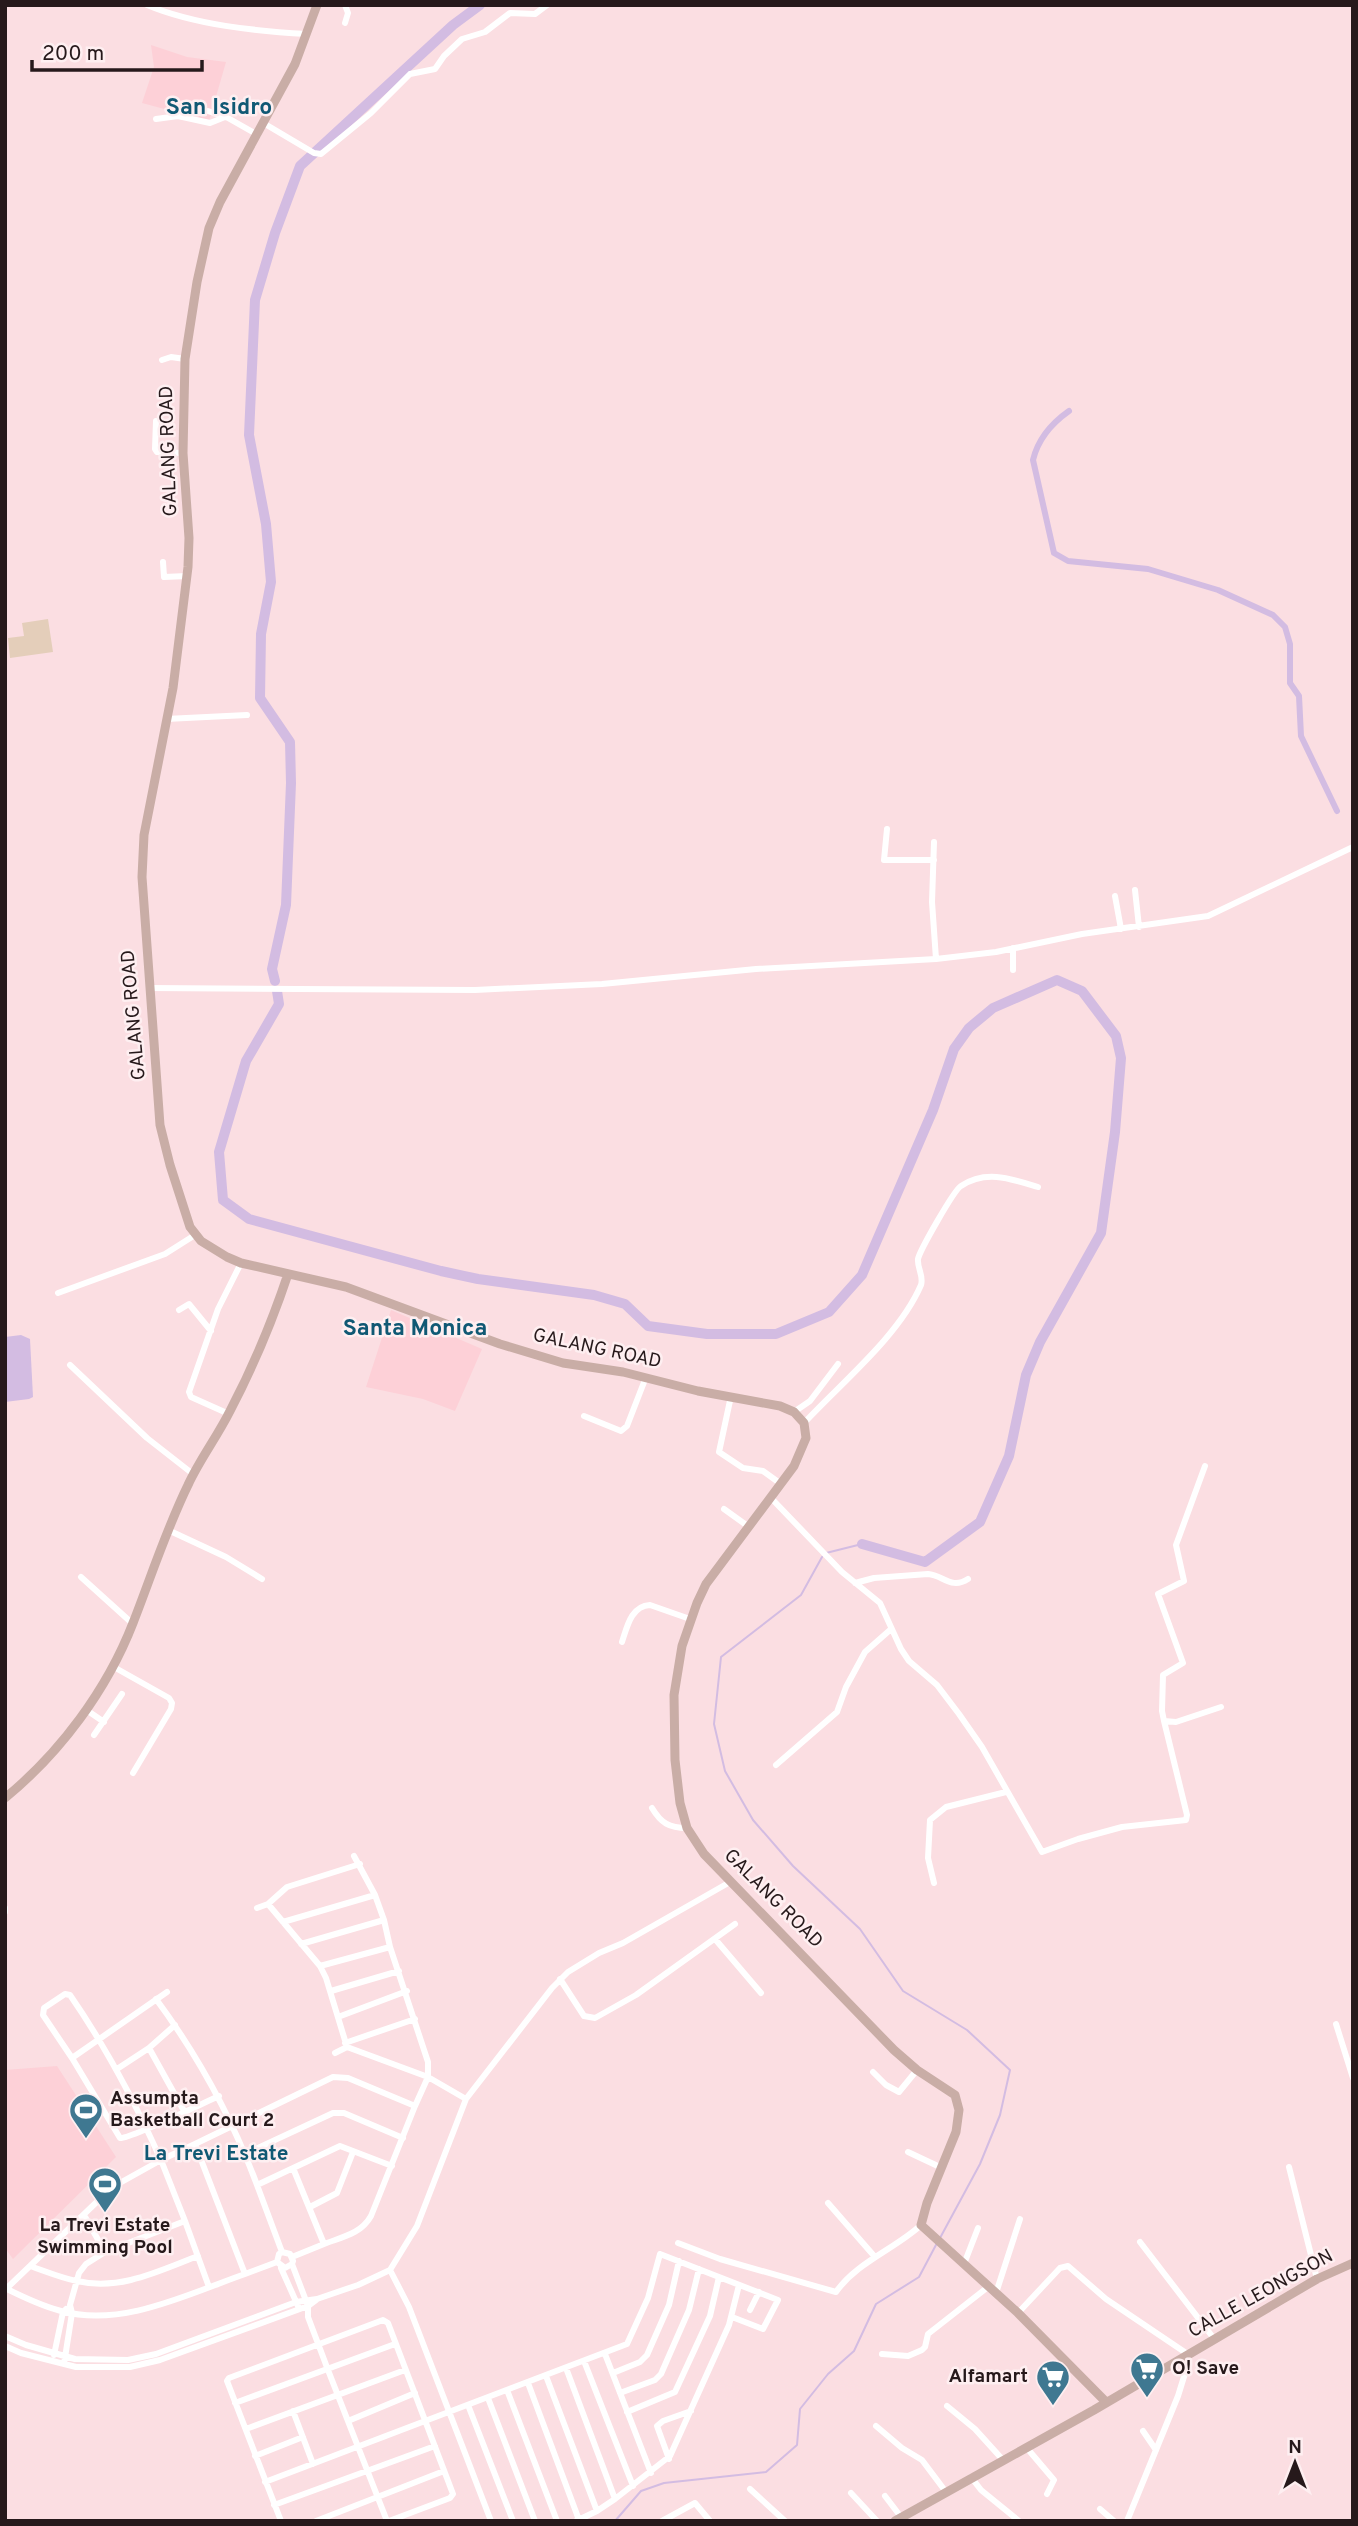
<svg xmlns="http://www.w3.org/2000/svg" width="1358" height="2526" font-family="Overpass,sans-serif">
<rect width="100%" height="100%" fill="#fbdee2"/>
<path fill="#fdd0d7" d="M151,45l36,12 39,5 -17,59 -67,-18 12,-36z
M391,1310l91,39 -27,62 -32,-12 -57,-12z
M57,2066l59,91 -103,102 -8,-11v-178z"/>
<path fill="#e4ceba" d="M48,619l5,33 -43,6 -2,-20 16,-2 -2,-13z"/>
<path fill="#d3bce2" d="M21,1335l9,4 3,58 -4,2 -24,3v-65z"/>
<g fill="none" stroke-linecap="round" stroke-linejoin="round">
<path stroke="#d3bce2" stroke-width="2" d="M826,1553l36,-9
M822,1557l-21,38 -80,62 -7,67 11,47 28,49 40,46 67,63 43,62 64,39 43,40 -10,45 -20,49 -40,74
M615,2521l26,-30 23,-8 102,-11 31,-27 3,-36 28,-35 26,-23 22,-47 43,-27 18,-34"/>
<path stroke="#d3bce2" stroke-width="6" d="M1069,411c-17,12 -31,28 -36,49l21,93 14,8 80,8 70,21 55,25 12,12 5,17v39l9,13 2,40 36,75"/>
<path stroke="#d3bce2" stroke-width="10" d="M275,981l-3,-12 14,-64 5,-122 -1,-41 -30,-44 1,-64 10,-52 -5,-58 -17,-89 6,-135 20,-67 25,-67 153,-141 27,-20
M277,991l2,13 -33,57 -27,91 4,48 26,19 192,52 37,8 116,16 31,9 23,22 59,8h69l53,-22 33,-37 71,-165 21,-61 15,-21 24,-20 64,-28 25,11 34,45 5,22 -6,74 -14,101 -61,109 -14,33 -17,81 -29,66 -55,40 -63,-18"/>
<path stroke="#fff" stroke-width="6" d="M147,5c48,20 108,26 160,29
M345,23l3,-10 -3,-8
M208,111l20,7 30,17
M156,119l22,-3 32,7 15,-6
M265,124l49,29 7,1 50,-41 39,-39 25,-5 9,-13 18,-17 23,-7 25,-19 25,1 12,-9
M162,360l9,-3 14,2
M156,421l-1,28 2,3 26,1
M163,562l1,15 23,-1
M166,719l81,-4
M887,829l-3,31h50
M934,842l-2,60 4,57
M1135,890l4,37
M1115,896l6,33
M1013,948v22
M149,988l326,2 127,-6 154,-15 180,-10 60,-7 86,-18 126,-18 145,-69
M58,1293l107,-39 30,-19
M179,1310l10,-6 22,27
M70,1365l77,73 46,36
M731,1396l-12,56 24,16 20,3 18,13
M794,1412l16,-11 28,-37
M229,1414l-38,-17 -2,-5 29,-83 23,-46
M584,1416l37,15 6,-5 19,-49
M804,1423c38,-41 95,-87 117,-138 3,-9 -4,-17 -3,-26 2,-9 36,-69 43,-73 25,-17 51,-7 77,1
M772,1499l70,73 38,31 21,46 8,12 28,24 22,29 23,33 60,105 36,-13 44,-12 64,-7 1,-5 -23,-94 12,1 45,-15
M724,1509l25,18
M168,1530l58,27 36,22
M81,1577l52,47
M855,1583l19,-5 54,-4c15,1 23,16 40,5
M622,1642c5,-15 9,-36 28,-37l40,14
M112,1666l57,32 3,5 -1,6 -38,64
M85,1709l19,13
M1164,1721l-2,-10 1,-36 20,-12 -25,-69 26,-13 -8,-36 29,-79
M94,1735l28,-41
M776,1765l61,-53 9,-25 19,-35 25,-22
M652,1808c9,15 17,20 35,20
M354,1856l21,39 9,25 6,27 38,115v15l-13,29
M934,1883l-6,-25 2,-38 16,-13 60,-15
M268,1904l52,62 6,12 21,69 81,30 38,22
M5,1908v4
M257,1908l11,-4 19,-17 73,-23
M283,1922l92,-27
M715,1939l46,54
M301,1944l83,-24
M320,1966l70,-19
M560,1979l24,37 11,2 41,-23 99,-71
M331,1991l68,-20
M156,1999c43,58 76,119 101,186l83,-39 52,20
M338,2017l69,-26
M1336,2024l17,54
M345,2043l70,-24
M149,2048l35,63
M335,2053l12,-6
M72,2058l95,-66
M117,2069l32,-21 26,-23
M873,2072l13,13 13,7 18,-22
M195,2144l138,-67 15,1 67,28 -44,110c-10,18 -29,21 -47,28l-31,-76
M908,2152l34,16
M245,2154l88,-41h11l59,25
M1289,2167l28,112
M257,2185l25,67
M828,2203l47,54
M310,2207l27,-14 16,-41
M84,2215l21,37
M185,2221l24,66
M1140,2242l75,98
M678,2243l42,16 116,33c21,-30 59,-43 85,-67
M292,2257l32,-13
M292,2264l16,42v11l20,53 59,151
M964,2264l14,-36
M30,2266c15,5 31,12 47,15 43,10 82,-10 121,-25
M281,2268l17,38
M390,2270l19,37 82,214
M5,2288c18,9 37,18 56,23 61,17 127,-17 184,-37
M6,2289l98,-94 14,-11 43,-24c-26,-58 -55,-113 -91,-165l-5,-1 -21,14 -1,7 29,43 48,80c10,1 83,-35 99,-42
M996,2293l24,-74
M750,2310l9,-18
M1018,2313l42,-45 8,-2 38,33 83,56
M5,2336l21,9 49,14 53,1 28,-6 140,-52 21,-3 41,-14 32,-15 27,-44 49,-127 86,-111 16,-16 31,-19 24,-10 107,-61
M5,2346l16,7 55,14h54l30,-7 148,-54 8,-6
M605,2354l46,119
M882,2354l26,2 14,-6 3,-3 3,-13 60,-47
M54,2355l9,-43 3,-3
M584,2361l49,125
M64,2364l8,-51 -2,-8 9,-32 7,-9 19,-12 80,-31 -24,-61 34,-16 50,130 32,-12 2,-8 3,-2 8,2 3,7 -1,3 -7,4 -8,-6
M566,2368l49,131
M613,2373l27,-11 7,-7 22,-50 10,-44
M546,2376l51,135
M528,2383l51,137
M507,2390l50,131
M620,2393l35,-13 6,-6 28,-64 10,-41
M488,2398l47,123
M235,2403l160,-59
M468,2405l45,116
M947,2406l28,23 28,31
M293,2411l20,53
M627,2412l48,-20 35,-76 9,-39
M348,2421l67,-28
M876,2426l26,22 20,12 24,32
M246,2429l159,-59
M1143,2431l13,19
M1026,2447l28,33 -7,14
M255,2456l48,-19
M669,2459l-12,-33 6,-5 28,-10
M971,2477l10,13 38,31
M265,2482l362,-138 21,-46 12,-44 118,46 -15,29 -31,-12
M750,2489l35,32
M851,2493l26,28
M885,2496l16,21
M274,2505l161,-59
M1100,2509l14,12
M281,2521l-54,-140 2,-3 154,-58 5,3 65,171 -3,4 -61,23
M316,2521l128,-50
M576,2521l21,-10 18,-12 55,-43 59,-131 10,-40
M662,2521l33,-18 15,18
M1127,2521l51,-125 9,-29v-11"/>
<path stroke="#c9ada6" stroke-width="9" d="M317,5l-22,59 -75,138 -11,26 -12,54 -12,77 -2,94 6,85 -1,29 -15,121 -29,147 -2,42 18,248 10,40 20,62 11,14 26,16 14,6 105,24 154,57 63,19 60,9 75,19 82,15 14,6 10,11 2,15 -12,28 -88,118 -9,19 -15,43 -8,49 1,65 5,43 7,25 17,26 190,196 23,20 38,25 4,15 -3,22 -29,71 -6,22 97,88 88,89
M5,1798c55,-45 102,-108 128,-175 18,-46 33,-93 55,-138 12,-26 29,-48 42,-74 23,-44 42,-89 58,-137
M895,2521l199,-111 223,-131 36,-16"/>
</g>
<defs>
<g id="stadium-pin" transform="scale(1.75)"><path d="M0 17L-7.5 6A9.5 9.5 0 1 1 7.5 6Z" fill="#3f7891" stroke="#feeff1"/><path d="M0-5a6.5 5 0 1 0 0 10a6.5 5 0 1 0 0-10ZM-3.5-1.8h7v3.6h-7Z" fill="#fff"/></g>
<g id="supermarket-pin" transform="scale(1.75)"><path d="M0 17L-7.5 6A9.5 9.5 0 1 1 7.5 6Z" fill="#3f7891" stroke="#feeff1"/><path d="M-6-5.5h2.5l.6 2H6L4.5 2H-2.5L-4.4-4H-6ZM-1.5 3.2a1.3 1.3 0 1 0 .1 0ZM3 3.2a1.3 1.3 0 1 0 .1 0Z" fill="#fff"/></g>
</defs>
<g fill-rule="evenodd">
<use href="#stadium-pin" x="86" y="2110"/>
<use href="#stadium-pin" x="105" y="2184"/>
<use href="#supermarket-pin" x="1147" y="2369"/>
<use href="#supermarket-pin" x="1053" y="2377"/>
</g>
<g text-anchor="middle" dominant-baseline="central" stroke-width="5" stroke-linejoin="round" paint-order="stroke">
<g font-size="19" fill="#26191b" stroke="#feeff1">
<text transform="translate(169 451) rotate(-92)">GALANG ROAD</text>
<text transform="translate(134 1015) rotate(-95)">GALANG ROAD</text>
<text transform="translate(597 1349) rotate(12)">GALANG ROAD</text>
<text transform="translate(773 1899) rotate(45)">GALANG ROAD</text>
<text transform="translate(1261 2294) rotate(-29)">CALLE LEONGSON</text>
</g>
<g font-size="19" font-weight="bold" fill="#26191b" stroke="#feeff1" text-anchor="start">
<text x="110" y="2099">Assumpta<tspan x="110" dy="22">Basketball Court 2</tspan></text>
<text x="105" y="2226" text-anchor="middle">La Trevi Estate<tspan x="105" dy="22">Swimming Pool</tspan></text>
<text x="1172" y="2369">O! Save</text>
<text x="1028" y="2377" text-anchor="end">Alfamart</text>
</g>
<g font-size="21" font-weight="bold" fill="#105974" stroke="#feeff1">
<text x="216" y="2154">La Trevi Estate</text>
</g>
<g font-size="23" font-weight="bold" fill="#105974" stroke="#feeff1">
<text x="219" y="108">San Isidro</text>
<text x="415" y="1329">Santa Monica</text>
</g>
</g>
<rect width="1358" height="2526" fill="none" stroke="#26191b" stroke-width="14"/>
<g transform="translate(1295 2463)" stroke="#feeff1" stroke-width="5" paint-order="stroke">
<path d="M0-5L12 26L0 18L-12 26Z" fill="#26191b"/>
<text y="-10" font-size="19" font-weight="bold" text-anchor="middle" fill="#26191b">N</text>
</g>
<path d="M32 60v10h170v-10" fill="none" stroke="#26191b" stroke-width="3.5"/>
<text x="42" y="60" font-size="21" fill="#26191b" stroke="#feeff1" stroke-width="5" paint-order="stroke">200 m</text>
</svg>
